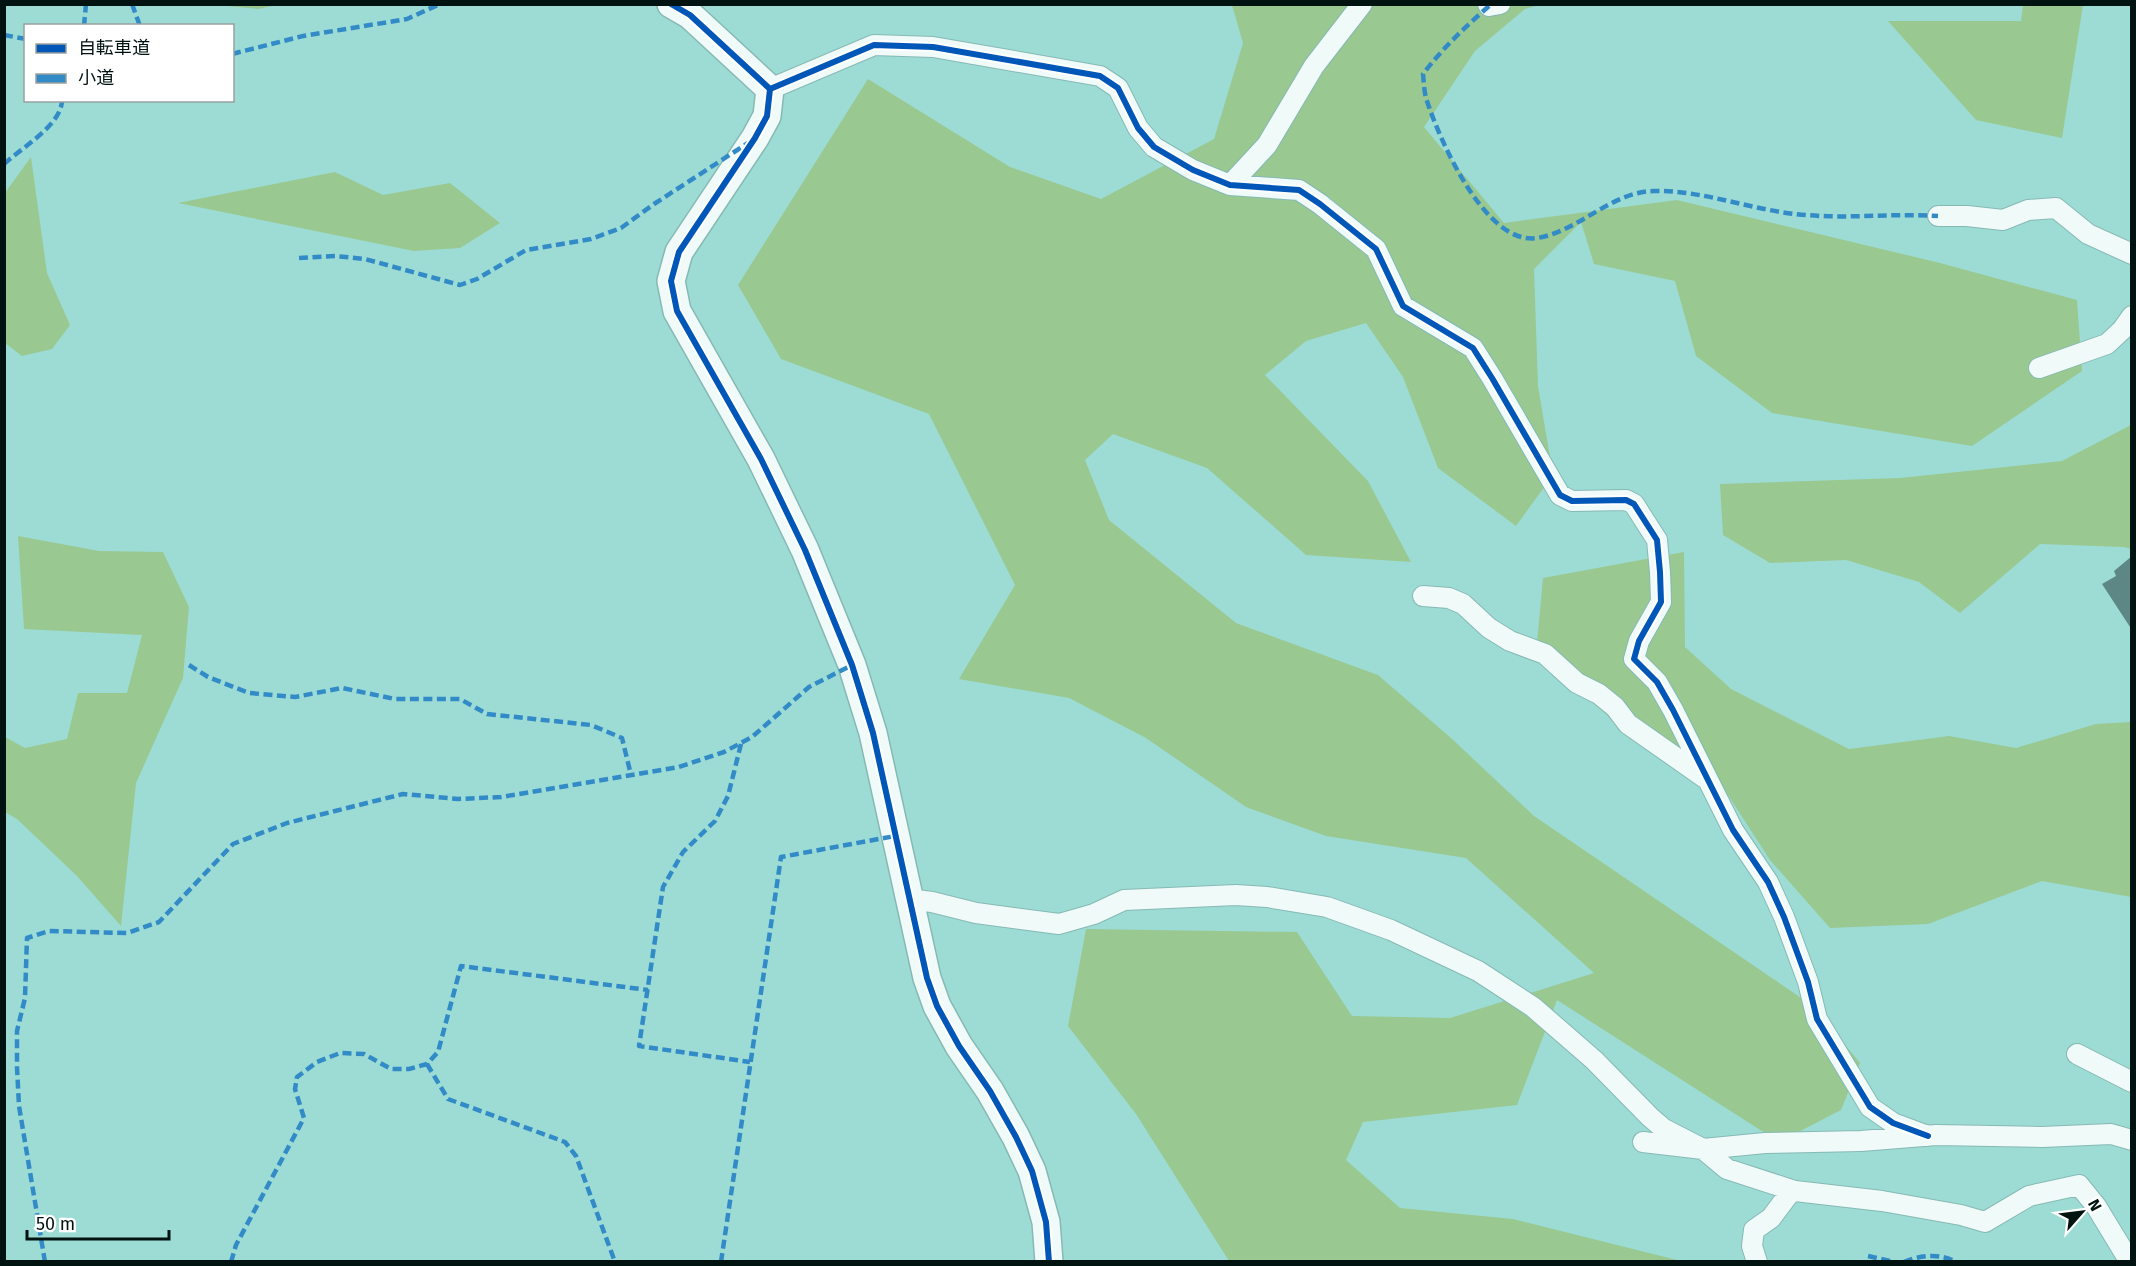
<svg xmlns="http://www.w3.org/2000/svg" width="2136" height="1266" font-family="'Fira Sans','Noto Sans JP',sans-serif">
<rect width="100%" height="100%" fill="#9ddcd5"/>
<path fill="#99c891" d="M1543,4l-18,5 -50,42 -51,76 80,96 173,-23 263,63 137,37 5,71 -110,75 -200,-33 -76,-57 -21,-75 -81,-17 -13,-42 -47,47 4,117 15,89 -37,51 -78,-58 -35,-91 -37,-54 -60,18 -41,34 103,106 43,81 -105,-7 -99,-87 -94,-34 -28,26 24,60 127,103 142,52 73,63 83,78 279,190 47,57 -19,47 -62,32 -222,-142 -40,105 -154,17 -17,38 54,48 113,11 168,42h-452l-93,-147 -68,-88 18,-97 211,3 55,84 98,2 144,-45 -128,-115 -140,-22 -80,-29 -100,-69 -77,-40 -110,-19 56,-94 -86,-171 -148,-55 -43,-74 130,-206 142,88 91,32 113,-60 29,-96 -11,-38z
M218,5l59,-1v1l-19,4z
M2023,5h60l-21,133 -86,-18 -88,-99h133z
M31,157l16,116 23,52 -18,24 -30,7 -17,-13v-150z
M335,172l48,23 67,-12 50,40 -40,25 -46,3 -236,-48z
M2131,425v124l-7,-2 -84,-3 -80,69 -41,-31 -73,-22 -76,3 -47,-28 -3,-51 180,-6 162,-17z
M18,536l81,15 64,1 26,55 -6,71 -47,105 -15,143 -44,-50 -60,-57 -12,-7v-75l20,11 42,-9 11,-46h49l15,-58 -118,-6z
M1684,552l1,95 46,42 118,60 100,-13 67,12 80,-24 35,-2v175l-89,-16 -114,43 -98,4 -60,-68 -53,-82 -102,-56 -79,-68 7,-76z"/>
<path fill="#5d8785" d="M2132,556v74l-30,-46 14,-8 -2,-5z"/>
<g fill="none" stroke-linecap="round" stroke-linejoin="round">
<g stroke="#86b9b4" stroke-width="22">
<path id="street" d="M1488,4l1,2 11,-2
M770,89l104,-44 59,2 167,29 18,12 20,40 16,19 39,23 37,15 69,5 21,14 56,45 27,57 70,42 19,30 68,117 12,6 54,-1 8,4 23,36 3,32 1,30 -22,39 -5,18 23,23 16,28 60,120 35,52 16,35 24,65 9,37 53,88 23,16 35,13
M1230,185l37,-40 47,-79 48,-62
M1938,216h29l36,4 25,-10 28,-2 32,26 44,20
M2039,368l68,-24 15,-14 10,-14
M1423,596l26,2 14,6 26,24 21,13 35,13 32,29 22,11 16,13 13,17 77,54
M908,899l24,3 44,11 83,11 35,-10 30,-14 112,-5 31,2 60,10 64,23 87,41 55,36 61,53 56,57 14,12 39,20 24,20 68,22 87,10 79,14 24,7 44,-26 50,-11 17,21 34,56
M2077,1054l55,28
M1643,1142l60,7 62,-6 96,-2 75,-6 106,2 69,-3 21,6
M1757,1262l-5,-16 2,-16 17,-12 21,-28"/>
</g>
<g stroke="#86b9b4" stroke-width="30">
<path id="secondary" d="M671,4l19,11 80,74 -3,27 -12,22 -76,114 -8,29 6,30 84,148 44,91 47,115 21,68 54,245 10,28 22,40 31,45 26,46 16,34 14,51 3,40"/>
</g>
<use href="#street" stroke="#f0faf9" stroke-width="20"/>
<use href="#secondary" stroke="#f0faf9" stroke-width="27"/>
<path stroke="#328bc7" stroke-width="4.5" stroke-dasharray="9 4.5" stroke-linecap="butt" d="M132,4l8,22
M1489,6c-24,21 -47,43 -66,68 1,9 1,19 4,27 13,40 59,145 110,137 43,-7 73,-46 117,-47 52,-1 101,21 153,24 43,4 87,-2 131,1
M84,26l2,-22
M4,35l22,4
M232,54l71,-18 104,-17 33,-15
M4,164c17,-16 58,-39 58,-64
M299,258l36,-2 30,3 95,26 17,-6 49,-29 65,-11 30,-11 33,-24 94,-61
M189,665l19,12 41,16 46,4 47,-9 53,11h65l27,15 104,11 31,13 9,37
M741,744l-13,52 -13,25 -32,31 -20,35 -24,159 111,16
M427,1064l21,35 117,43 11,14 39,106
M1868,1256l26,6
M45,1262l-26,-156 -2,-39v-36l8,-33 2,-60 22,-7 78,2 32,-11 74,-78 54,-21 116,-29 55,5 43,-2 178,-30 45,-15 28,-15 57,-50 43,-22
M231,1262l5,-17 68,-127 -9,-29 2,-12 20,-15 23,-9 24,1 27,15h18l18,-5 11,-12 23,-86 187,24
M721,1262l60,-405 114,-21
M1904,1262c16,-7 37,-9 52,0"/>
<g stroke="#fff" stroke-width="10">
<path id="cycleway" d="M671,4l19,11 80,74 -3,27 -12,22 -76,114 -8,29 6,30 84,148 44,91 47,115 21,68 54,245 10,28 22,40 31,45 26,46 16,34 14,51 3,40
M770,89l104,-44 59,2 167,29 18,12 20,40 16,19 39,23 37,15 69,5 21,14 56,45 27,57 70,42 19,30 68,117 12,6 54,-1 8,4 23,36 3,32 1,30 -22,39 -5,18 23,23 16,28 60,120 35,52 16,35 24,65 9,37 53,88 23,16 35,13"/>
</g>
<use href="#cycleway" stroke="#0057b8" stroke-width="6"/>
</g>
<rect width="2136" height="1266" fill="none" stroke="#001310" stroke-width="12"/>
<rect x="24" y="24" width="210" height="78" fill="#ffffff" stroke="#99a19f" stroke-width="1.5"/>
<rect x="36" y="44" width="30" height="9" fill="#0057b8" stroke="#99a19f" stroke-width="1.5"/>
<text x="78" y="54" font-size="18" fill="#001310">自転車道</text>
<rect x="36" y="74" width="30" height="9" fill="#328bc7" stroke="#99a19f" stroke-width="1.5"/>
<text x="78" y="84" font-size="18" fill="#001310">小道</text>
<g transform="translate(2082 1212) rotate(62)" stroke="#ffffff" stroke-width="4.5" paint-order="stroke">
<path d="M0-4.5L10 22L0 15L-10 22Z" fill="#001310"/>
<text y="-9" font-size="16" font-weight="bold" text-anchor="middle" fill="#001310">N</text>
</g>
<path d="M27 1230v9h142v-9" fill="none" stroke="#001310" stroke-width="3"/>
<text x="36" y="1230" font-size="18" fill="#001310" stroke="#ffffff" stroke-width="4.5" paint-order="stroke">50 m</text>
</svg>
